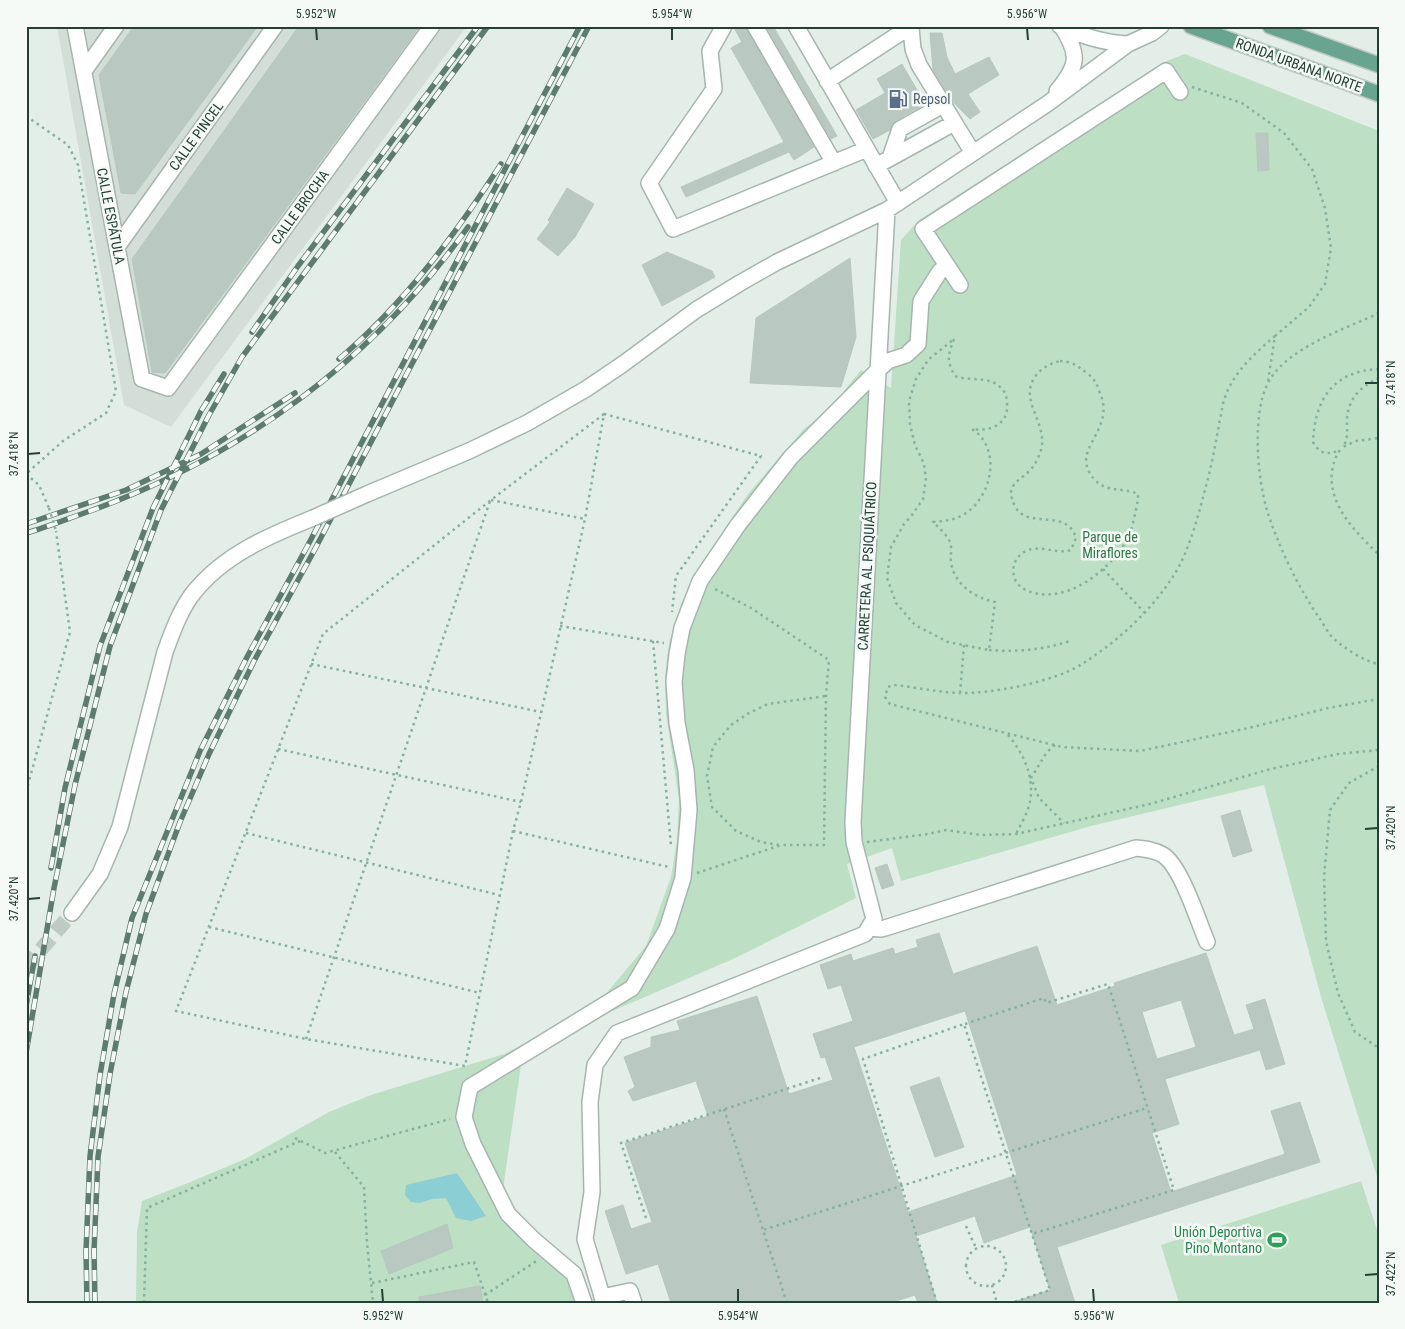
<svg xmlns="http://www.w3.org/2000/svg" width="1405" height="1329" font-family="'Roboto Condensed',sans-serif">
<rect width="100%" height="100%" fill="#e4eee8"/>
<path fill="#d2ded7" d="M57,26h410l-296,401 -47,-22z"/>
<path fill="#bddfc3" d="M1185,54l194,77v1052l-58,-186 -57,-212 -173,41 -190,55 -9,-33 -45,16 9,34 -123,61 -123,53 -77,44 -12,9 -17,117 1,14 10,18 73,78 4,11h-456l1,-71 5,-31 46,-18 57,-24 84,-47 42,-17 133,-41 90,-46 52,-62 25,-69 6,-37 2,-40 -13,-87 -1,-38 4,-32 12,-39 18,-37 49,-73 55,-64 28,-23 30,-37 30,18 10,-148 18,-20 245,-158z
M1361,1181l18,55v67h-200l-18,-58z"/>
<path fill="#8bced3" d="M457,1173l29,43 -15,5 -15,-3 -10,-20 -14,1 -12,4 -9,-1 -6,-7 1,-10z"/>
<path fill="#b9c9c1" stroke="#b6c8bf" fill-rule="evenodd" d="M134,26h124l-123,168 -14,-1 -22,-118z
M299,26h121l-255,347 -13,-1 -20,-113z
M733,26h13l68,121 -20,13 -5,-8 -103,45 -5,-10 103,-45 -53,-94 11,-6z
M766,26h7l64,110 -6,3z
M930,33h12l5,24 8,17 34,-17 10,18 -31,19 12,18 -10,7 -18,-18 -19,-31z
M902,64l23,40 -30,17 -5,9 -17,9 -17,-29 29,-17 -8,-14z
M1256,133h12l1,37 -11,1z
M567,188l27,16 -19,33 -17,19 -21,-17 13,-17 -2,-2z
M667,252l45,19 3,6 -53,29 -20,-41z
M850,258l6,79 -15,50 -91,-4 6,-65z
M1240,810l12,41 -19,6 -12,-41z
M887,864l7,21 -12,4 -7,-21z
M939,933l14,41 84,-28 20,59 58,-19 -1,-3 92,-30 28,82 20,-6 -8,-24 19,-6 20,65 -19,6 -6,-20 -95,29 14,45 -27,9 19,59 114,-38 -14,-43 29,-9 20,60 -263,85 18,56h-57l-1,-2 33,-11 -20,-63 -46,16 -9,-27 -59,20 21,67h-19l-3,-8 -25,8h-219l-13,-39 -32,10 -21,-63 18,-6 8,24 21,-7 -27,-79 83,-27 -12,-35 -63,20 -5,-10 7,-4 -11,-30 27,-10v-10l29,-7 -3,-9 80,-25 32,98 44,-14 -8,-23 -4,1 -8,-24 40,-13 -12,-36 -13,4 -8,-24 31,-11 2,7 40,-13 2,6 23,-7 -2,-7zM1181,1000l15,47 -39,12 -15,-47zM965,1011l52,164 -109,37 -54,-165z
M939,1077l25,70 -29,10 -25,-70z
M447,1224l6,24 -64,26 -8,-23z
M480,1286l3,17h-64v-6z"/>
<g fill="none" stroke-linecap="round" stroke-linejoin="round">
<path stroke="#bdcbc4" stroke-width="15" stroke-dasharray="15 8" stroke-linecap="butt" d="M26,967l46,-54"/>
<g stroke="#a6b6af" stroke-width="18">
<path id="minor" d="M75,26l67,353 26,9 264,-362
M724,26l-14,25 4,38 -65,94 24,46 194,-80
M755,26l79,137
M796,26l102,177
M1060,26c22,10 43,17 68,18
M911,28l2,21 6,16 54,88
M84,71l32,-45
M827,81l84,-55
M1057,91c21,-25 23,-36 5,-64
M890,158l10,-29 43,-24
M876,166l78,-43
M117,247l158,-221
M960,285l-37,-56 243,-158 14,21
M367,494l102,-43 58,-28 59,-34 37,-25 73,-54 44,-27 37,-21 110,-52 160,-106 81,-60 24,-11 9,-7
M72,913l28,-39 20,-47 45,-175c7,-19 14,-39 26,-56 30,-40 77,-60 122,-78
M869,928l12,1 4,-1 251,-80c10,1 19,2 27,7 18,11 35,66 44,87
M602,1297l28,-6 4,12
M584,1303l-10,-29 -40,-34 -26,-26 -35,-70 -9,-27 6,-30 162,-99 35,-59 16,-51 6,-68 -3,-40 -9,-47 -3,-41 3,-28 5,-26 18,-47 38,-56 53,-68 86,-86 11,-10 18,-6 12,-11 3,-43 19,-30 7,-5
M604,1303l-19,-64 7,-47 -2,-90 5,-37 22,-32 248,-99 9,-15 -20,-77 -1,-20 34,-612"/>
</g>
<g stroke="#c1cac6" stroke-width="18">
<path id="major" d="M1191,26l188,68
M1270,26l109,39"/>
</g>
<path stroke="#84b29f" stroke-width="2.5" stroke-dasharray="2.5 4" stroke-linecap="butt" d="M1192,87l50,16 42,30 28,36 13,39 6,40 -6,36 -16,23 -34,29 -7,45
M26,116l42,29 10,20 38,226 -10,22 -43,28 -37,33
M1379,313c-34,16 -93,35 -111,70 -16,30 -11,95 -1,127 11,36 32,79 53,109 4,6 8,14 13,19 11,10 32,24 46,26
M1275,336c-20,17 -41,36 -50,61 -3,7 -3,15 -5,22 -4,22 -8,45 -14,67 -7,27 -17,66 -32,89 -23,36 -56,66 -92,89 -28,18 -91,30 -124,29 -22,-1 -43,-6 -64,-8l-6,2 -3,10 5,7 172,43 78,4 113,-24 75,-19 51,-9
M954,339c-6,16 -8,21 1,37 15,6 32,-1 45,11 5,4 7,10 7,17 2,21 -18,28 -35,25 30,19 20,67 -6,84 -10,7 -21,8 -33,9 6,6 12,11 16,18 4,7 1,15 2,23 4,22 24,35 44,39l-6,48 -41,-8 -33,-17 -19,-22 -9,-25 4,-31 13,-23 8,-9 11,-16 3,-21 -2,-14 -9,-19 -5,-21 -1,-23 7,-22 12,-19z
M1060,361c14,1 17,5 28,13 7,5 9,11 12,19 4,9 5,20 1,30 -7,21 -26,35 -6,57 12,13 28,7 43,14v6c-3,13 -5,28 -11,40 -19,32 -63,67 -101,50 -17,-7 -17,-31 0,-39 14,-7 31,4 45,-1l5,-12c-9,-30 -47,-9 -60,-30 -14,-25 5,-26 17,-41 3,-4 6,-11 8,-17 7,-26 -20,-47 -8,-70 6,-11 16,-16 27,-19z
M1379,369c-46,2 -64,30 -66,73 8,13 14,13 27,8 -5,7 -7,14 -8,22 -4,34 25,61 47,83
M1379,378c-20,9 -33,23 -32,46 0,9 1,15 -4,23l13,-6 23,-3
M604,414l-113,86 -168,134 -147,377 130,28 159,27 48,-235 8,-29 64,-283 19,-105 157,42 -85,120 -4,36
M26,474l13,11 10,23
M491,500l94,19
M1103,569l42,44
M560,626l104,17
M653,641l18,205
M989,650c28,2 54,0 81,-9
M311,664l230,48
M960,693l4,-48
M1008,735c17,20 29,47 20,74 -3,8 -8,17 -12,25
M1055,745l-8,7 -16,26 8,20 25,25
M278,749l243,53
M1379,766l-30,17 -19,27 -6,66 2,65 12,52 17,39 24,16
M26,792l44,-160 -14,-101
M513,831l156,36
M246,833l253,62
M867,842l61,-8 18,-4 35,5 35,-1 134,-30 117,-34 71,-16 41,-4
M779,845l-18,-3 -25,-11 -24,-24 -5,-31 6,-29 18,-22 18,-12 19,-9 58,-8
M697,873l84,-28h43l2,-149 3,-36 -78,-52 -38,-20
M209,927l271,66
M965,1024l79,-26 2,5 62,-19 64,200 2,6 -142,44
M306,1039l184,-538
M724,1109l39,121
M295,1138l30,15 125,-34
M335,1152l29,35 3,56 6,60
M646,1218l-25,-75 202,-66
M966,1226l10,22
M966 1266a20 20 0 1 1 40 0a20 20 0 1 1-40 0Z
M372,1283l102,-21 14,41
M992,1285l5,18
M485,1295l53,-35
M144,1303l3,-95 153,-67
M787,1303l-24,-73 384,-122
M937,1303l-74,-244 101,-35 86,266 -39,13"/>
<use href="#minor" stroke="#fff" stroke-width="15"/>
<use href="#major" stroke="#68a48f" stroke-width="15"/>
<g stroke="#5d7b71" stroke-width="5.5">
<path id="rail" d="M252,332l46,-66 180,-240
M339,359c65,-55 116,-124 162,-195
M26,524l100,-34 75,-36 94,-61
M26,533c22,-6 43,-15 64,-22 154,-56 283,-151 378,-284
M51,868l14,-80 35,-142 53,-138 48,-97 23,-37
M26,1006l9,-50
M26,1053l28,-165 21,-103 35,-139 51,-136 48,-95 33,-58 246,-331
M87,1303l-1,-52 4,-95 10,-81 14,-81 18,-76 68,-167 47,-94 61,-112 272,-519
M95,1303l-1,-52 4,-94 12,-83 16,-82 20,-78 34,-92 29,-68 45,-93 61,-112 274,-523"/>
</g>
<use href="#rail" stroke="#f5faf7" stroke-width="4" stroke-dasharray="11" stroke-linecap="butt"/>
<g stroke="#a6b6af" stroke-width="18" stroke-linecap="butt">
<path id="minor-bridge" d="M313,518l54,-24"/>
</g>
<path stroke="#84b29f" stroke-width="2.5" stroke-dasharray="2.5 4" stroke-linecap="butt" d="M49,508l7,23"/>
<use href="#minor-bridge" stroke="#fff" stroke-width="15"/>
</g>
<path fill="none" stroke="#234035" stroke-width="2" d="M316,28l1,12M672,28v12M1027,28l1,12M1365,383h13M28,454l12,-1M1365,829l13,-1M28,899l12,-1M1365,1275l13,-1M382,1289l1,13M738,1289v13M1093,1289l1,13"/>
<defs>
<g id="fuel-bare" transform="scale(1.5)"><path d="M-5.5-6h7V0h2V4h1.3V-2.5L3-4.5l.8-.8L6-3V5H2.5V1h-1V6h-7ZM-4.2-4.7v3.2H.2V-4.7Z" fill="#5c6f8a" stroke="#f5faf7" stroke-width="2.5" paint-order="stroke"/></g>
<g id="stadium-bare" transform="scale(1.5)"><path d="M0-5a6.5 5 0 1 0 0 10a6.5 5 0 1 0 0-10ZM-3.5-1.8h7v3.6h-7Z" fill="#2e9e5b" stroke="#f5faf7" stroke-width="2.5" paint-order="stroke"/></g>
</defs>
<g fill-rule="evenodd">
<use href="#fuel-bare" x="898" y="99"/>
<use href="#stadium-bare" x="1277" y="1240"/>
</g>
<g text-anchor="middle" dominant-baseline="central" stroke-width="5" stroke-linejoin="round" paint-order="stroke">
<g font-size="14" fill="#234035" stroke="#f5faf7">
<text transform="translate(1299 65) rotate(20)">RONDA URBANA NORTE</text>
<text transform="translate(196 136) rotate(-54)">CALLE PINCEL</text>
<text transform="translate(300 207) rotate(-54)">CALLE BROCHA</text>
<text transform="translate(111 216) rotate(79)">CALLE ESPÁTULA</text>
<text transform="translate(867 566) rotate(-87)">CARRETERA AL PSIQUIÁTRICO</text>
</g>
<g font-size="14" fill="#4e5e75" stroke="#f5faf7" text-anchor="start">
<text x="913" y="99">Repsol</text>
</g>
<g font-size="14" fill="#2c7843" stroke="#f5faf7">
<text x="1110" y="537">Parque de<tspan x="1110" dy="16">Miraflores</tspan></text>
</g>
<g font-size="14" fill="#27864d" stroke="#f5faf7" text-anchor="end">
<text x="1262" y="1232">Unión Deportiva<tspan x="1262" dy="16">Pino Montano</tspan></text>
</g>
</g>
<rect width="1405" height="1329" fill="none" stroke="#f5faf7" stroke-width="55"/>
<rect x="28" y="28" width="1350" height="1274" fill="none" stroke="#234035" stroke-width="2"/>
<g font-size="12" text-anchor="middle" fill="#234035">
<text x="316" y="18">5.952°W</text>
<text x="672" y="18">5.954°W</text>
<text x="1027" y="18">5.956°W</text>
<text transform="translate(1391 383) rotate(-90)" y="4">37.418°N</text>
<text transform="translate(14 454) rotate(-90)" y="4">37.418°N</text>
<text transform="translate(1391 828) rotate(-90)" y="4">37.420°N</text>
<text transform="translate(14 899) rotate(-90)" y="4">37.420°N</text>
<text transform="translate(1391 1274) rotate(-90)" y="4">37.422°N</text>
<text x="383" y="1320">5.952°W</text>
<text x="738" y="1320">5.954°W</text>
<text x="1094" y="1320">5.956°W</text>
</g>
</svg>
